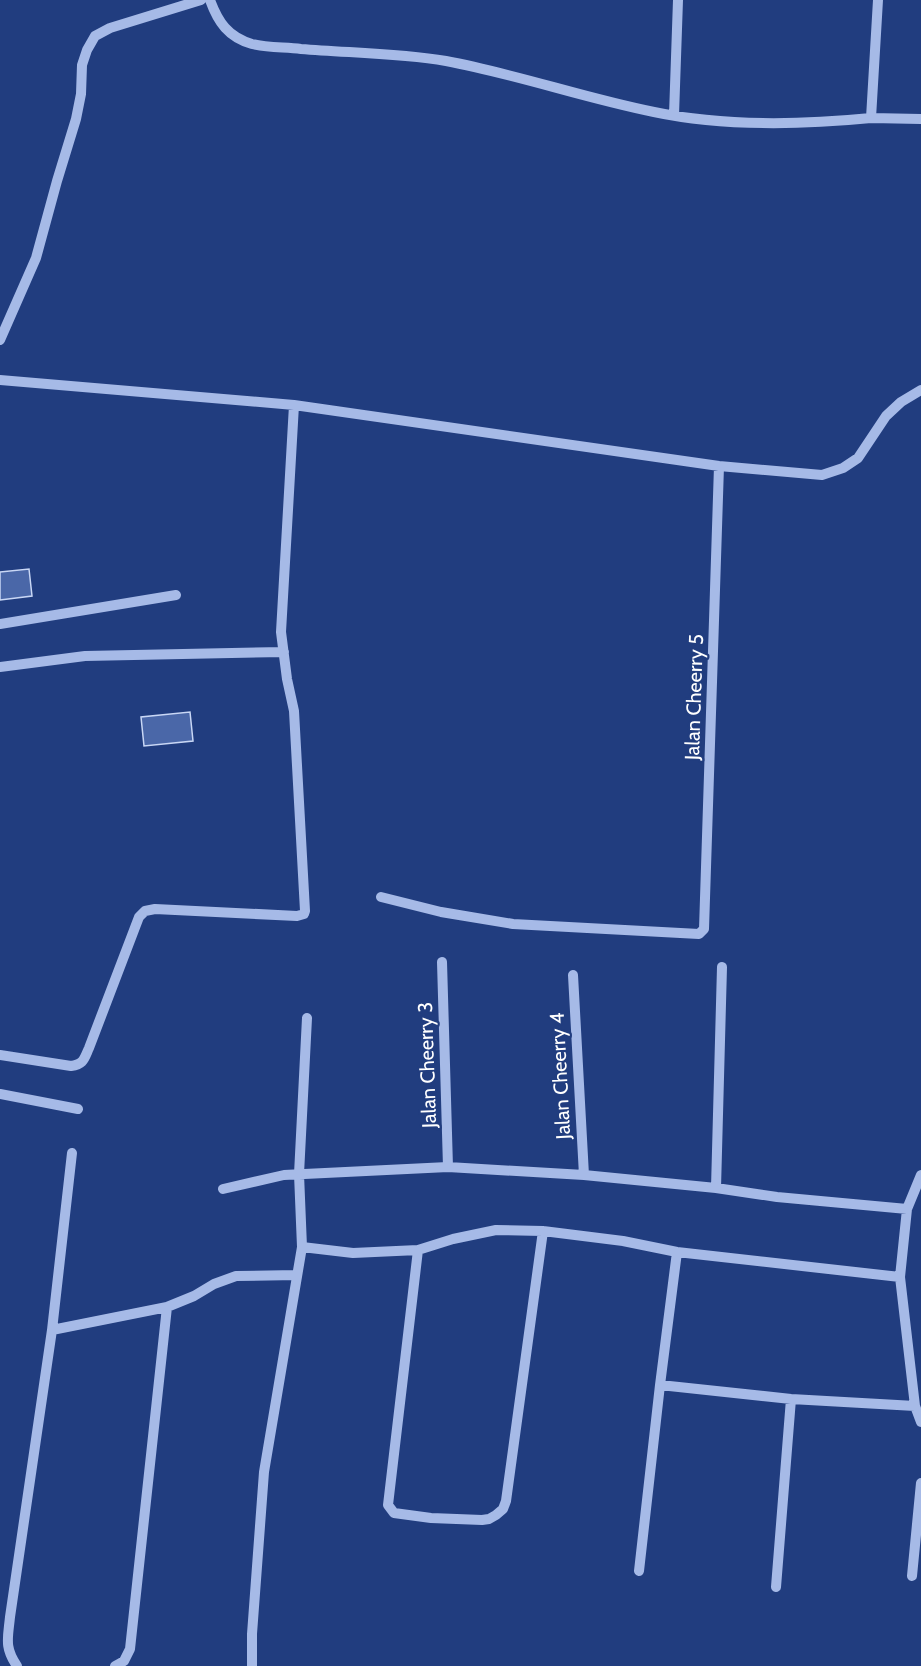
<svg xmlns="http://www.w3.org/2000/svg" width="921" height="1666" font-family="Cabin,sans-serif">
<rect width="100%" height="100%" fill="#213d7f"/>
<path fill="#4a67a8" stroke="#c9d7f5" stroke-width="1.5" d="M29,569l3,27 -32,4v-28z
M190,712l3,29 -49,5 -3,-29z"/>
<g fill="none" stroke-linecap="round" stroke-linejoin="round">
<path stroke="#a6bae7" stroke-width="10" d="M210,0c8,22 18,37 42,44 15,4 33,3 49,5 49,4 97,4 145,12 70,13 138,37 208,51 71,15 146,13 217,6
M878,0l-7,118 50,1
M674,115l4,-115
M0,340l36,-82 21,-77 19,-62 5,-25 1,-29 5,-15 8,-14 15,-8 91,-28
M0,380l294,25 425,61 103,9 21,-7 15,-10 28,-42 15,-14 20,-12
M0,624l176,-29
M0,667l85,-11 199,-4
M381,897l60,15 72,12 186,10 5,-5 15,-463
M442,962l6,205
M573,975l11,200
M0,1055l71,11c13,-2 13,-7 18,-18l50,-131 6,-6 10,-2 142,7 7,-2 1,-3 -11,-200 -7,-32 -6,-47 13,-227
M0,1094l78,15
M716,1188l6,-221
M223,1189l61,-14 164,-8 136,8 132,13 61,9 130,12 14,-34
M302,1247l51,6 65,-3 35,-11 43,-9 47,1 80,10 54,11 223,25 15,129 6,16
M418,1250l-30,255 6,8 37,5 51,2 7,-1 7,-4 7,-6 3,-8 37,-270
M900,1277l7,-68
M52,1330l115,-23 27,-11 20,-12 22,-8 61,-1
M660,1385l131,14 124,7
M639,1571l21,-186 17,-133
M912,1576l9,-93
M776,1587l15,-188
M17,1666c-13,-19 -9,-28 -7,-49l42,-287 20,-177
M115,1666l9,-5 6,-12 37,-342
M252,1666v-32l12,-162 38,-225 -3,-73 8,-156"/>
</g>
<g text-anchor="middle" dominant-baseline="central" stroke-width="4.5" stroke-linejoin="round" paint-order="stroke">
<g font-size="20" fill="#fff" stroke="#213d7f">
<text transform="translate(694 697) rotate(-88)">Jalan Cheerry 5</text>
<text transform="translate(427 1065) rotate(-92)">Jalan Cheerry 3</text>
<text transform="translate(560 1076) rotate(-93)">Jalan Cheerry 4</text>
</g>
</g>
</svg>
